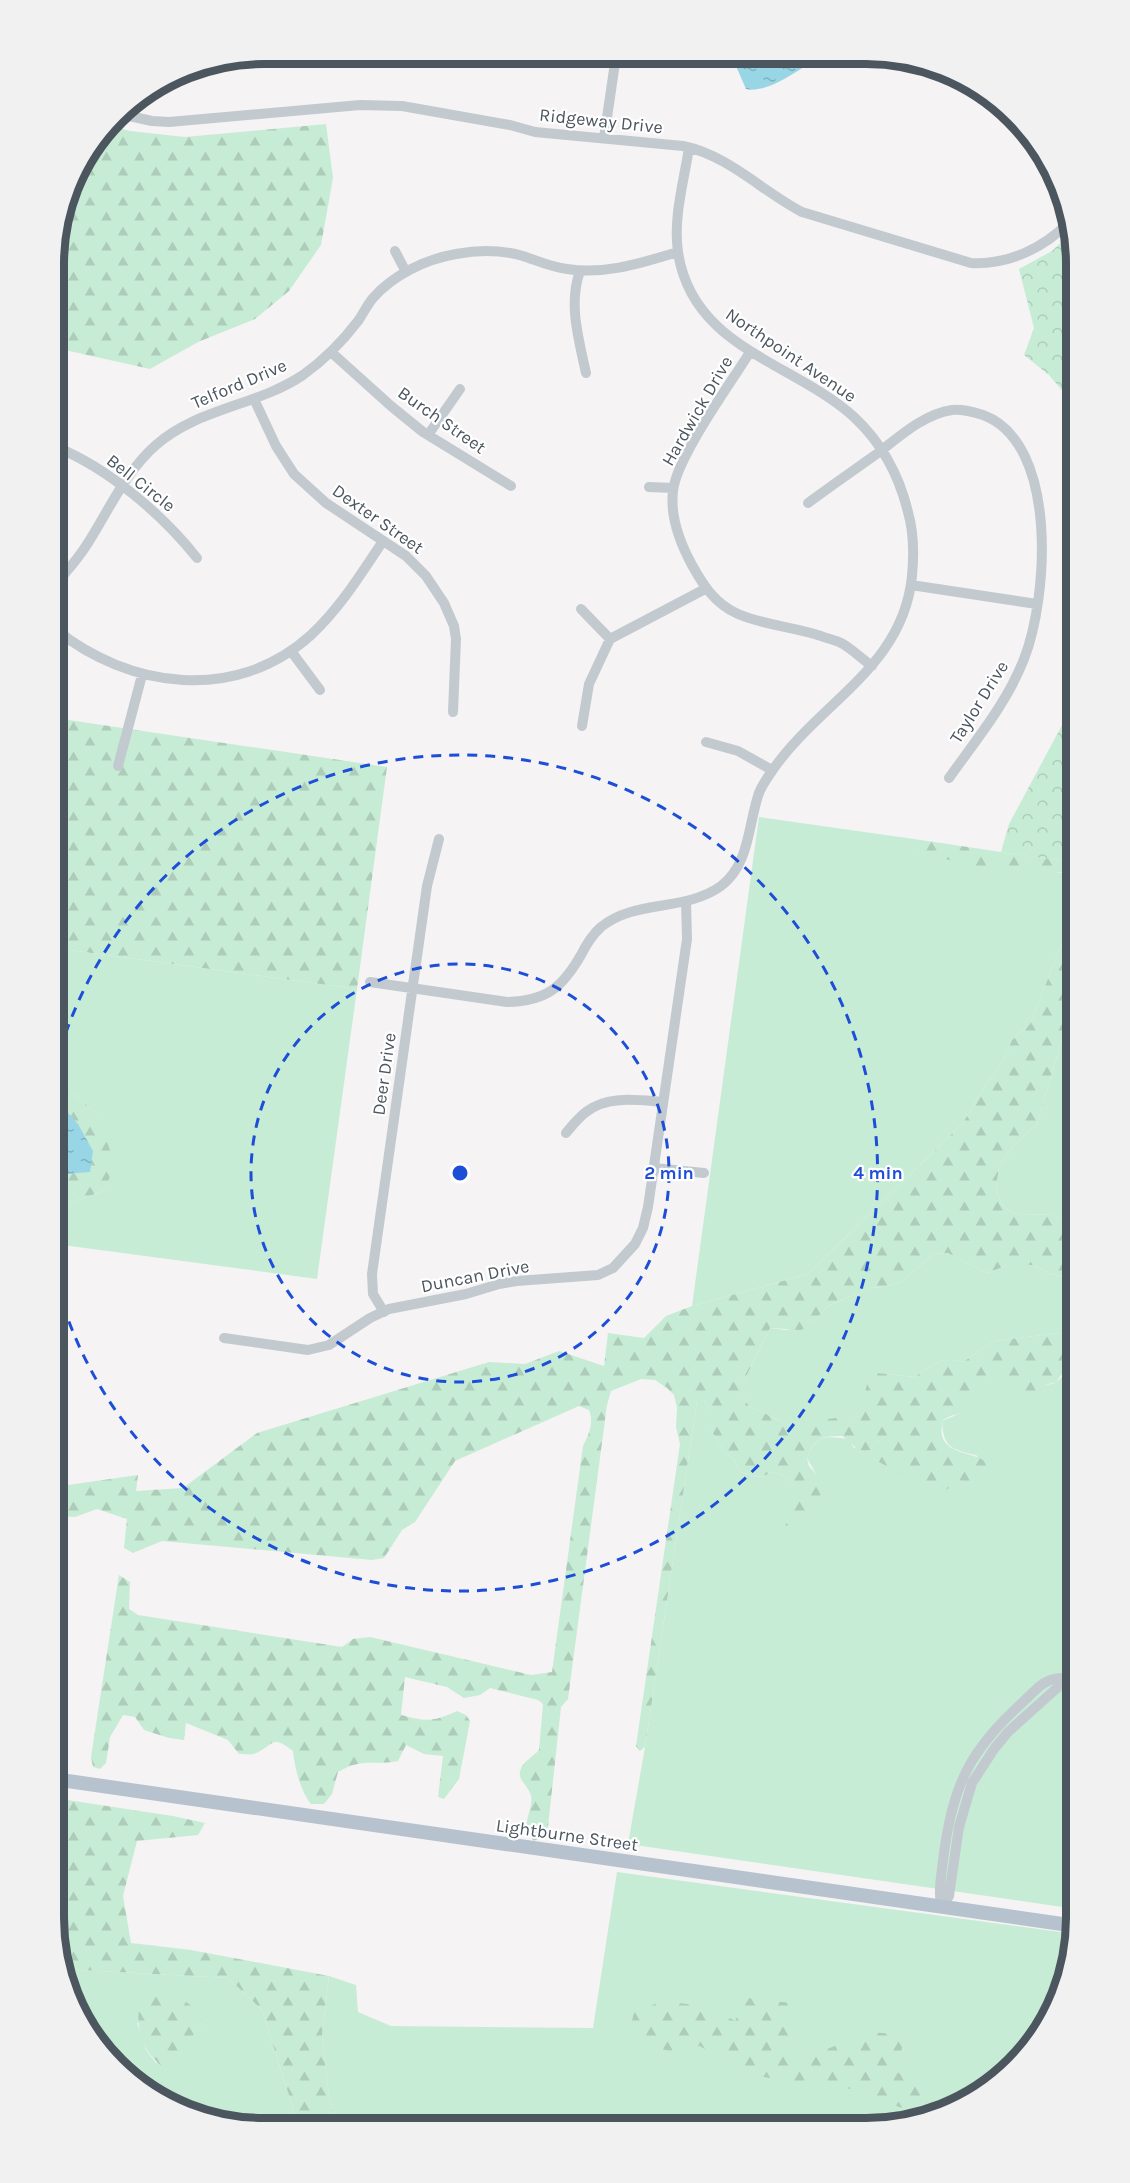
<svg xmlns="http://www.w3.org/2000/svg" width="1130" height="2183" font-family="Karla,sans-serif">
<defs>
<pattern id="forest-firs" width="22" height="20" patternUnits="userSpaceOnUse" patternTransform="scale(1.5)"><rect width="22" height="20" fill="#c7ecd5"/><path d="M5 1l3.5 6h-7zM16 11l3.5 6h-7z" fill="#adccb9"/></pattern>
<pattern id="park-crowns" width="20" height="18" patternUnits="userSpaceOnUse" patternTransform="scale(1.5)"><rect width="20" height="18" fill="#c7ecd5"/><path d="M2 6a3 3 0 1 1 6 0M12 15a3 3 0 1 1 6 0" fill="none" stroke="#adccb9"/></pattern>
<pattern id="water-ripples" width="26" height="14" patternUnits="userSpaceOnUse" patternTransform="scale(1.5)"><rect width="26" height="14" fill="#99d6e5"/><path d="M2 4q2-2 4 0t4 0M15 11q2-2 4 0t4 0" fill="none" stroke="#7fb0bd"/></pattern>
</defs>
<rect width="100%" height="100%" fill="#f5f3f3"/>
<path fill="#c7ecd5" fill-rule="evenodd" d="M759,817l155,22v13l162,23v51l-10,7 -36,91 -18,16 -8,19 -27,39 -14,25 -155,151 -116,32z
M55,948l302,41 -40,290 -262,-35v-10l12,-30 39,-14 -9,-76 -42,-36z
M1076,991v241l-21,-18 -35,1 -11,-4 -8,-8 -5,-14 3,-23 16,-22 22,-20z
M948,1253l39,20 21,-8h26l16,9 26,5v52l-82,10 -31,21c-23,-6 -30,2 -48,15l-37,-4 -19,44 -70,8 -40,-19 -6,-9v-14l27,-55 16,2 26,-7 16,-17 42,-18 14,-1 17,-5 33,-28z
M1076,1366v543l-448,-65 17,-97 52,-346h7l7,8v21l13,22 10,7 6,13 21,5 12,-5c20,6 20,11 26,30l-14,24 31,-52 -9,-16c11,-24 16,-22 41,-19l6,9 23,-8 79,39 22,-23c-24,-7 -35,-6 -36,-35 31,-12 35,-16 47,-48 17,4 49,17 65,10 5,-2 15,-13 22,-17z
M617,1872l458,62 -15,65 -28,48 -49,46 -50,25 -68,11 -526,-2 -10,-30 -7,-62 7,-59 27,9 2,27 33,14 202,2z
M62,1969l166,9 34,32 37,117h-62l-65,-20 -46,-30 -61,-91zM137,2023h65l-17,22 -29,18 -10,-13z"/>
<path fill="url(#forest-firs)" d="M326,124l7,54 -12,67 -32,46 -34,28 -57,23 -48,27 -94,-21v-110l20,-67 35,-45 19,5 55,6z
M55,718l332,49 -30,222 -302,-41z
M914,839l162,24v12l-7,-2 -83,-5 -73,-16z
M1076,926v65l-39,133 -22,20 -16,22 -3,23 5,14 8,8 11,4 35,-1 21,18v47l-26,-5 -16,-9h-26l-21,8 -39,-20 -14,1 -33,28 -17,5 -14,1 -42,18 -16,17 -11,7 -31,-2 -27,55v14l6,9 40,19 46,-7 23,-1 10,-36 10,-8 37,4c18,-13 25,-21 48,-15l31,-21 82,-10v35l-14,8 -6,8 -14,4 -10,9 -26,-6 -17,-16c-4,12 -9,31 -21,37 -11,6 -15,3 -26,11 0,5 -1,11 0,15 9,28 62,8 49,54l-35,-11c-6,10 -11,14 -24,11l-53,-28 3,-18 -4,-4 -8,10c-15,3 -17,-7 -28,-14 -22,0 -26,2 -35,22l2,8 7,8 5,25 -19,25 -17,2 13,-24c-5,-19 -5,-24 -25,-30l-12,5 -21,-5 -6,-13 -10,-7 -13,-22v-21l-7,-8h-7l-52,346 -5,4 -4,-5 44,-302 -4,-17 1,-19 -3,-13 -7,-7 -12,-8 -14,-1 -30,12 -4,14 -39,294 -7,8 -13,120 -7,10 -7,4c-16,-17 0,-29 -3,-45 -2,-10 -13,-15 -11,-25 3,-10 13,-14 19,-21l4,-46 -5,-4 -48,-12 -10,7 -16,3 -17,-11 -42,-10 -4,38c26,7 31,7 56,-4l9,4 4,6 -11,58 -15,20 -6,-2 5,-41 -19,-2 -18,-9 -8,16c-26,5 -35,-4 -60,11l-6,22 -8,10h-13c-11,-14 -16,-35 -18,-53 -23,-18 -19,-5 -39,3 -4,1 -11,0 -15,0l-11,-14 -42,-17 -2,17 -15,-2 -25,-8 -9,-13 -12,-2 -13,22 -4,26 -6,6 -7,-2 -2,-10 28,-182 11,7 -1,27 9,6 204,32 11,-8 17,-2 161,38 21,-3 31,-226c6,-12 11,-23 6,-36l-10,-4 -124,55 -40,61 -13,8 -18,28 -12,2 -210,-19 -29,12 -9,-5 3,-29 -30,-10 -22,8 -21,-1v-29l84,-12 -2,16 47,-3 74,-55 232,-71 36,2 34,-13 45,15 4,-33 36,5 22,-22 26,-10 116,-32 155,-151 14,-25 27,-39 8,-19 18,-16 36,-91z
M55,1078l42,36 17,47 -8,29 -39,14 -12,30z
M54,1798l119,18 32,7 -7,12 -61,6 -14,55 8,47 60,7 138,26 -7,59 7,62 10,30h-40l-37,-117 -34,-32 -166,-9 -8,-51z
M157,1995c24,2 35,5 45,28l-16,22 -7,16 -10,10c-24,-15 -33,-35 -30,-63z
M747,1998l45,5 -5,49 40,-3 44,-17 34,3 -4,17 -10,17 69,35 -31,14 -78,-29 -108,-15 -43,-28 -31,5 -42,-12 7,-26 28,-12 49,6 24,14z"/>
<path fill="url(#park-crowns)" d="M1071,233l5,32v142l-27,-32 -25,-20 10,-27 -15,-59 33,-18z
M1076,699v164l-75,-11 8,-28z"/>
<path fill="url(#water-ripples)" d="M732,57h87c-19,12 -51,37 -73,32z
M55,1098l23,26 15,27 -3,21 -24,2 -11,-5z"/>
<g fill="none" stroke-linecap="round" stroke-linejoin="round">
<path stroke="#c2cad0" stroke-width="10" d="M120,114l32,7 17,1 191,-17 42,1 108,19 25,7 148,14c45,9 80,46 119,66l169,51c37,2 73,-15 98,-41
M604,138l12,-82
M395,251l11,21
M580,271c-12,33 -1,69 6,102
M331,352l60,54 32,26 88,54
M750,352c-19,31 -74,106 -77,139 -3,25 7,52 19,74 11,20 23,39 46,49 25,11 57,13 83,22 7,3 16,4 22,8 10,6 19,15 29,22
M254,399l22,47 18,28 32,29 80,53 20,20 18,27 10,23 2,13 -3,73
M428,435l32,-46
M56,447c52,21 106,67 141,111
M649,487l24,1
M808,503c23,-17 46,-33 70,-50 21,-16 46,-39 74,-43 11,-1 21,2 31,5 76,28 65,183 41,244 -17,44 -48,81 -75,119
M55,585c11,-13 22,-25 31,-39 22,-34 39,-74 70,-101 42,-37 101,-39 147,-70 21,-15 39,-33 55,-54 5,-7 9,-16 15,-23 20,-23 53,-39 83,-44 21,-4 46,-4 67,2 15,5 28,11 44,13 39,6 74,-6 111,-17
M911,585l126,19
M581,609l29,30
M55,629c75,60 181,74 256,6 29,-27 50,-61 72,-94
M291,651l29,39
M582,726l7,-42 21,-45 95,-50
M706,742l32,9 34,19
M118,766l24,-91
M370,982l137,20c39,-1 55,-14 74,-47 5,-10 11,-20 20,-28 34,-28 84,-15 120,-41 28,-21 27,-59 37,-90 2,-8 9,-18 14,-25 47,-69 131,-103 140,-195 2,-21 2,-43 -4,-64 -9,-37 -25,-68 -54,-95 -61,-55 -162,-69 -176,-165 -5,-35 6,-71 11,-104
M566,1133c6,-7 12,-15 20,-21 21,-17 52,-12 77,-10
M654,1168l50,5
M384,1312l-11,-18 -1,-20 55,-388 12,-47
M224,1338l84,12 21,-5 41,-27 19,-9 77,-15 33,-10 18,-3 81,-6 15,-7 22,-24 8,-16 5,-21 39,-268 -1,-38
M1060,1678l-3,10 -49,44 -14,17 -22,34 -13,44 -10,69 -8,11c-3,-18 1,-36 3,-54 9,-69 27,-104 79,-151 12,-11 20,-23 37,-24z"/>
<path stroke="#b6c2ce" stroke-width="14" d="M54,1779l1022,147"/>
</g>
<g fill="none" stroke="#1d4ed8" stroke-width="3" stroke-dasharray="10 8">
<circle cx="460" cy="1173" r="209"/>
<path d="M55 1068A418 418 0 1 1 55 1278"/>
</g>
<g text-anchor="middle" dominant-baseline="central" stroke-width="4.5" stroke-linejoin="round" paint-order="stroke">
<g font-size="18" fill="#4c565f" stroke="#fff">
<text transform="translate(601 121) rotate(6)">Ridgeway Drive</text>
<text transform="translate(791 355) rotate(34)">Northpoint Avenue</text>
<text transform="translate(239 384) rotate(-23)">Telford Drive</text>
<text transform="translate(697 411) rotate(-60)">Hardwick Drive</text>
<text transform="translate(442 420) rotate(35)">Burch Street</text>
<text transform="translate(141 483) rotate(38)">Bell Circle</text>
<text transform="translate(378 519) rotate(35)">Dexter Street</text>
<text transform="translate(979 702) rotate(-58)">Taylor Drive</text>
<text transform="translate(384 1074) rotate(-82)">Deer Drive</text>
<text transform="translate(475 1276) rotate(-11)">Duncan Drive</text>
<text transform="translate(567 1835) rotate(8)">Lightburne Street</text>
</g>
</g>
<path d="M0 0H1130V2183H0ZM264 64H866A200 200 0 0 1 1066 264V1918A200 200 0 0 1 866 2118H264A200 200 0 0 1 64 1918V264A200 200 0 0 1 264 64Z" fill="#f1f1f2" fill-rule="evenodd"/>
<path fill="none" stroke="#4c565f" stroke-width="8" d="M264 64H866A200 200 0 0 1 1066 264V1918A200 200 0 0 1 866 2118H264A200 200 0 0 1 64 1918V264A200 200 0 0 1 264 64Z"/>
<circle cx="460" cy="1173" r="9" fill="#1d4ed8" stroke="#fff" stroke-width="3"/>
<g font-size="18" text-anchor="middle" font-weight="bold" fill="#1d4ed8" stroke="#fff" stroke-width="4.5" stroke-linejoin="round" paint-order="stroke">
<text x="669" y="1179">2 min</text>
<text x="878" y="1179">4 min</text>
</g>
</svg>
